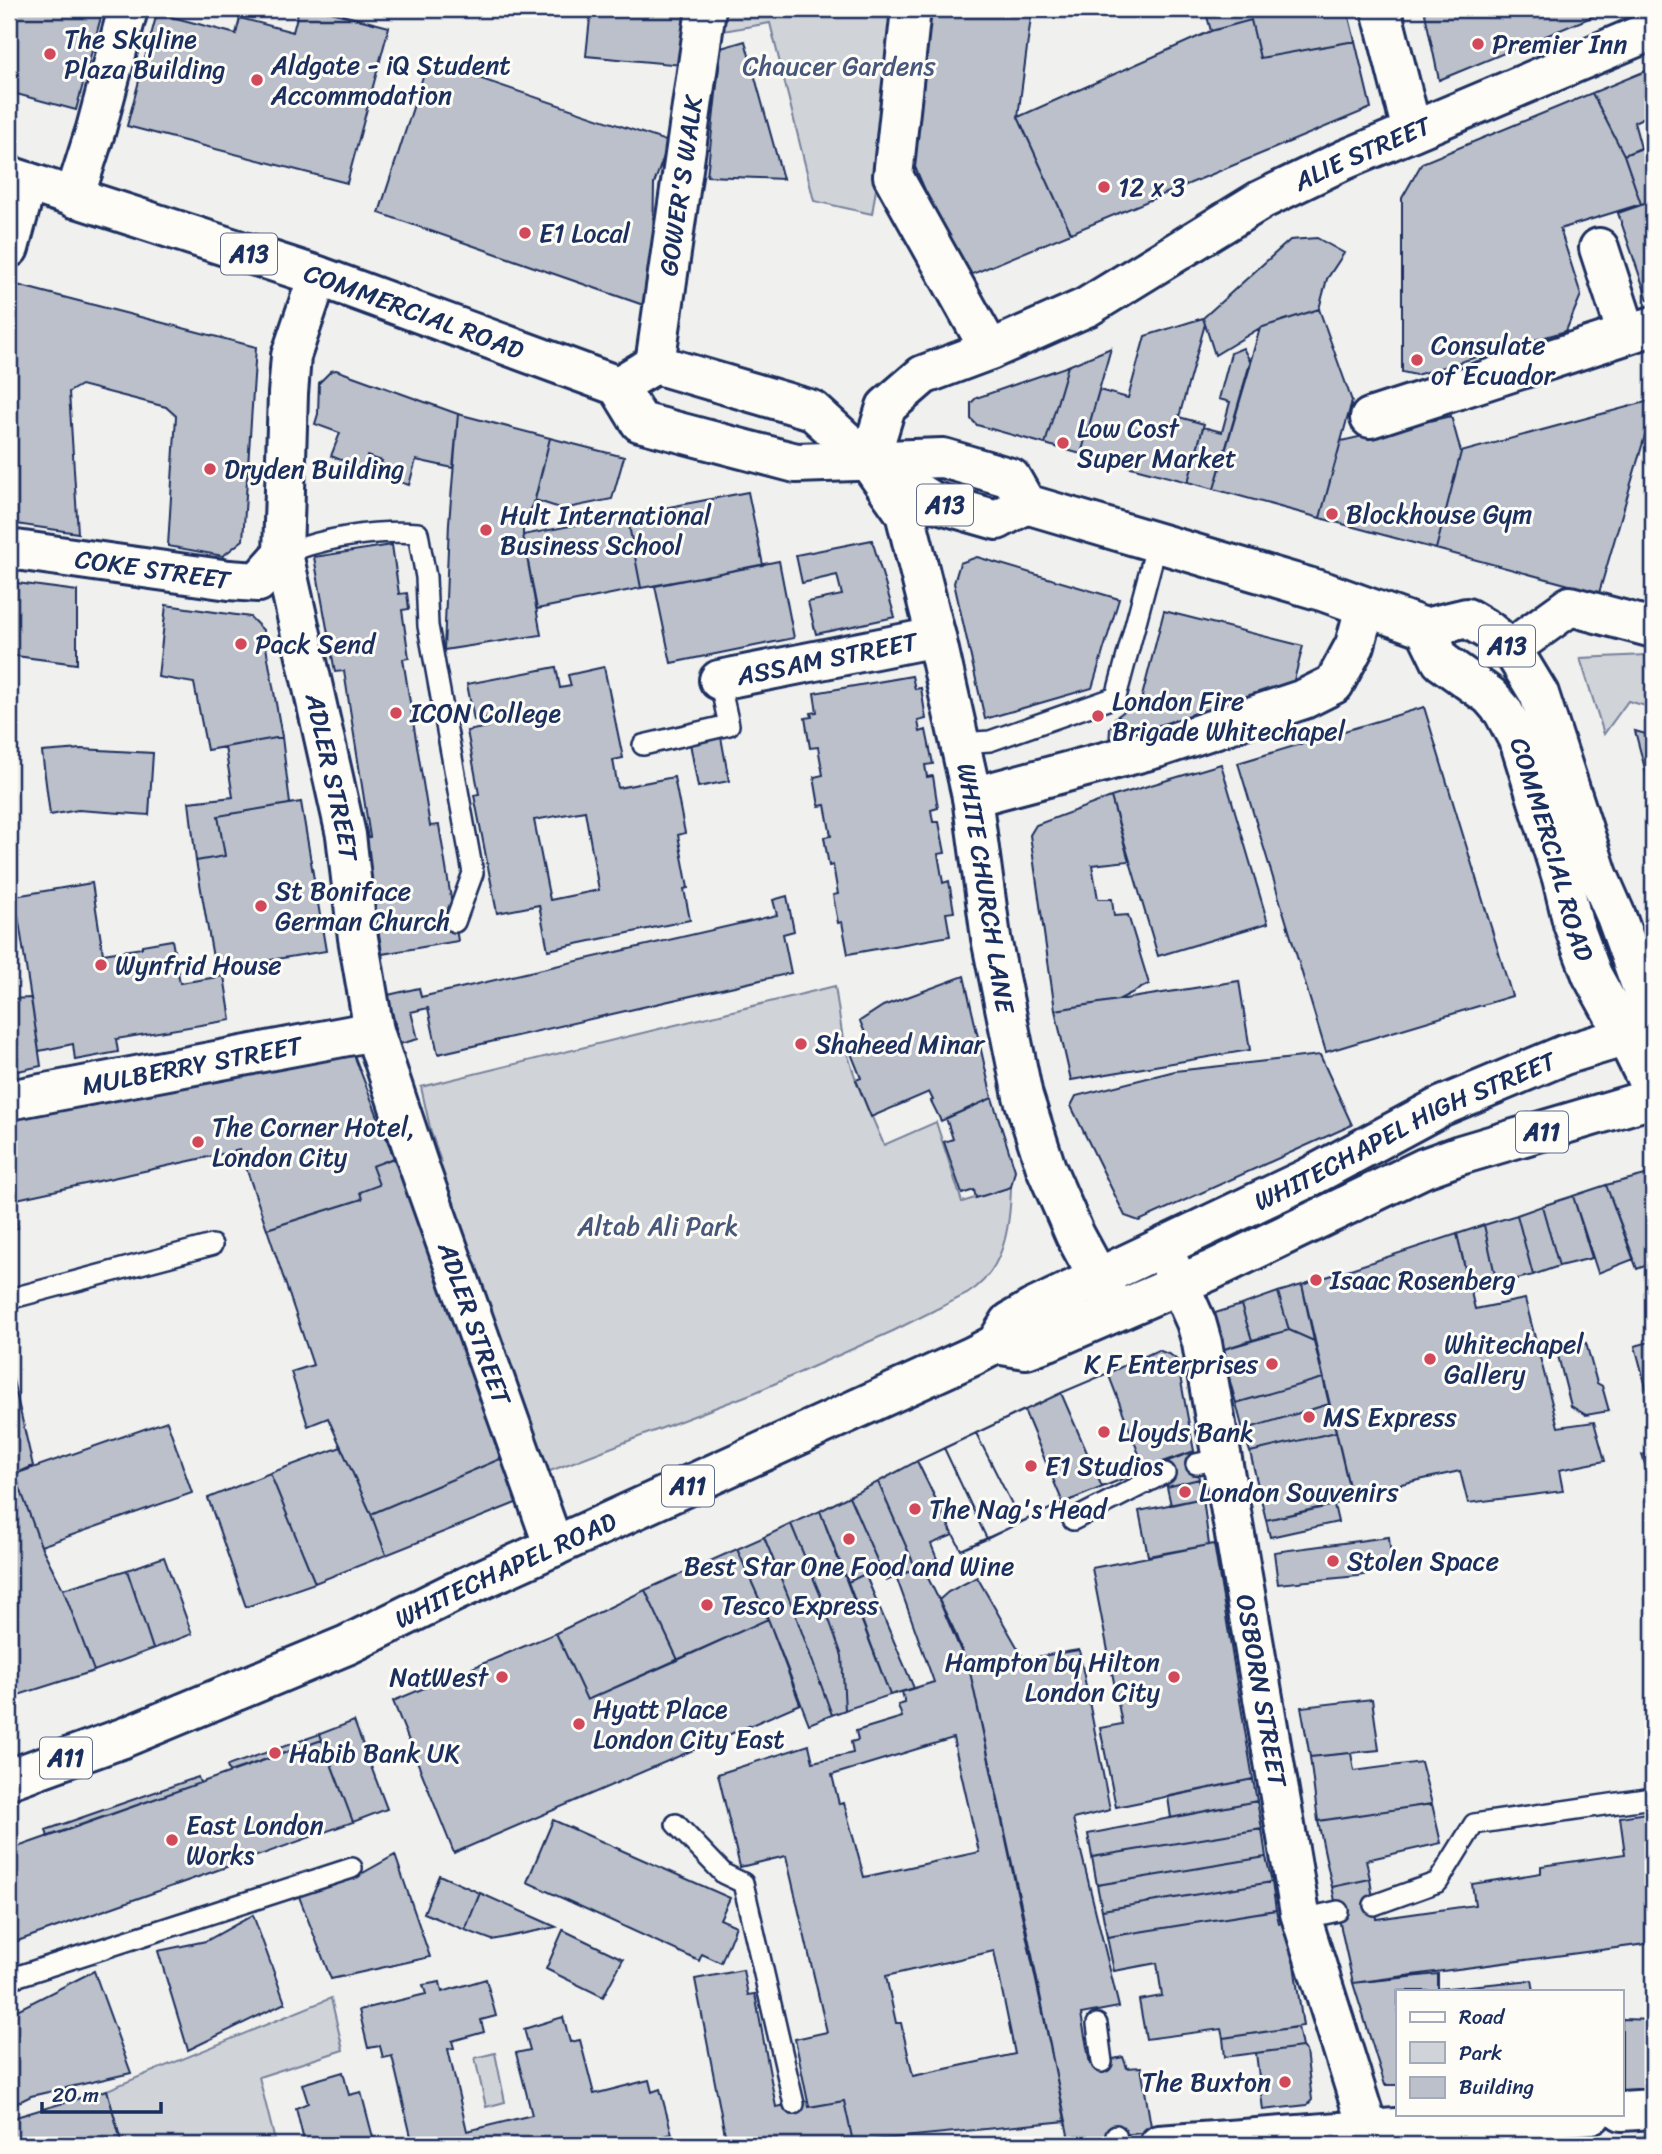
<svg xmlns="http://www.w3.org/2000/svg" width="1662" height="2154" font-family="Sriracha,sans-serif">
<rect width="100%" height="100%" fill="#f0f0ee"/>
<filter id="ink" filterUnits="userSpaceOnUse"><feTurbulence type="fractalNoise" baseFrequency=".0143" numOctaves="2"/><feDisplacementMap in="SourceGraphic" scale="14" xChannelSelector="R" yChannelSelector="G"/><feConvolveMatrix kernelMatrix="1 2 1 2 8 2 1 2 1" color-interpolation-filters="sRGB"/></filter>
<g filter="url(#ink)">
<path fill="#d0d3d8" stroke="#76819b" stroke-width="2" d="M727,9h178l-33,205 -58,-13 -44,-178 -47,8z
M1647,655l6,2v51l-25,-7 -24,33 -24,-76z
M835,986l8,54 13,40 28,65 52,-23 26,80 49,-15c-1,41 -7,84 -44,107l-74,37 -137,61 -211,81 -111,-307 7,-4 -10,-30 -10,-45z
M331,1998l12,52 -84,27 17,68h-154l-15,-55z
M495,2053l10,49 -19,5 -11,-49z"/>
<path fill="#bbc0ca" stroke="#1b2f5e" stroke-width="2" fill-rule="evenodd" d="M9,9h60l32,8 -25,93 -67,-18z
M299,9h20l70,18 -42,156 -220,-57 30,-113 79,21 4,-16 53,14z
M591,9h96l-5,56 -96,-9z
M930,9h102l-14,108 53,116 -108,45 -51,-118z
M1205,9h142l8,32 -95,17 -9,-38 -40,11z
M1424,9h187l-172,71z
M1251,20l9,38 95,-17 16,67 -300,125 -53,-116 193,-86z
M745,41l38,138 -76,-3 14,-128z
M428,61l241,81 -15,42 -2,124 -273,-95z
M1653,68v45l-19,9 7,26 -17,7 -32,-62z
M1592,93l32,62 17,49 -81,25 21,66 -15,36 -150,44 -14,-3v-174l20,-35z
M1653,144v57l-12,3 -17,-49z
M1653,201v98l-5,1 -30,-87z
M1317,238l27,15 -17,26 -8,30 -59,19 -45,27 -12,-37 87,-78z
M17,285l239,62 -13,193 -20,16 -55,-10 8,-130 -10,-9 -85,-22 -12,7 9,141 -69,-10v-203z
M1319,309l33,92 -32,117 -106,-29 46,-161z
M1203,318l2,6 -26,93 25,7 -16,58 -107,-28 18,-64 29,8 17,-62z
M1111,348l-30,106 -36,-10 23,-78z
M1243,348l8,15 -37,126 -26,-7 15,-55 19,5 8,-30 -11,-3 12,-46z
M1068,366l-23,78 -68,-19 -6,-6v-16l5,-5z
M336,370l122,44 -5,54 -37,-8 -7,25 -31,-10 4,-14 -15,-5 -4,13 -32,-13 9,-23 -25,-9 3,-10 1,-31 12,-12z
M1653,400v8l-54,185 -163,-44 25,-97z
M458,414l92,24 -16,65 -11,22v10l18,100 -97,15 5,-127z
M1451,416l10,36 -25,97 -116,-31 21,-77z
M550,438l74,19 -12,42 -49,10 -28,-9z
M748,492l15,73 -122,23 -14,-73z
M627,515l14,73 -104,21 -14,-74z
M872,540l23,77 -79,17 -8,-32 34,-7 -5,-20 -35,8 -6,-28z
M392,545l7,49 8,-1 2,16 -7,1 7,48 -6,1 27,167 9,-1 19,116 -76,13 -18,-116 6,-1 -26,-166 -9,1 -21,-115z
M977,557l142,42 -27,89 -107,31 -31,-136 6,-20z
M779,561l15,77 -123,25 -16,-77z
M9,582l68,9v73l-68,-9z
M166,605l84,12 13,13 19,107 -75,13 -13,-67 -36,-6z
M1164,611l139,35 -10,38 -184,61 1,-17 5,-10 11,-8 13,-2z
M556,667l4,21 11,-2 -3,-11 36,-8 19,91 -10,2 5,28 56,-11 11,56 -7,2 10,53 -4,1 6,31 -142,30 -9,-45 -42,8 -23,-118 5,-1 -12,-63 21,-4 -2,-9 -12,2 -7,-36zM585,811l14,79 -49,10 -16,-80z
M912,676l3,13 6,-1 5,31 -8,2 2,11 6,-2 7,34 -8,1 2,12 6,-1 5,32 -7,2 2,12h6l6,31 -7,1 5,29 6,-2 5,31 -8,1 4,23 -102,18 -6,-32 -4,1 -5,-28 5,-1 -5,-29 -4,1 -5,-29 7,-1 -6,-31 -6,1 -5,-29 9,-2 -5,-28 -8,1 -5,-30 7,-1 -1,-4 6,-1 -3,-19z
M1424,707l88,289 -186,56 -88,-289z
M1635,731l18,5v63z
M282,737l8,67 -72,12 7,40 -29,5 -7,-59 44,-5 -8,-50z
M721,737l8,44 -31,6 -8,-44z
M81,749l72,4 -4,62 -71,-5 -28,5 -8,-63z
M1221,764l47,159 -110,33 -47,-159z
M1111,797l18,64 -37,4 6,34h14l2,17 14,-1 21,69 -31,16 -63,10 -25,-175 6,-10z
M301,802l25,149 -111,18 -19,-108 29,-5 -7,-40z
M92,883l11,71 39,-6v-3l30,-5 8,43 44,-7 7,44 -115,19 2,13 -43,8 -2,-16 -34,7 -24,-155z
M787,896l7,35 -11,3 8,39 -353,81 -10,-46 -17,4 7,27 -18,5 -12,-49 31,-7 2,9 356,-82 -4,-15z
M964,976l28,122 -51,23 -10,-20 2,-1 -4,-8 -58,25 -15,-37 5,-2 -13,-32 20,-6 -8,-19 23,-15z
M1239,981l11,69 -179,30 -16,-70z
M31,998l10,68 -32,7v-74z
M336,1046l18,9 40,103 -22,8 7,19 -19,7 2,7 -95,30 -27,-79 -228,50 6,28 -9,2v-112z
M1320,1055l32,70 -213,96 -14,-5 -54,-110 5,-10 99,-25z
M992,1098l23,72 -4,17 -35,11 -2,-8 -12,4 -18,-52 9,-3 -7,-21z
M394,1158l113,298 -136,58 -43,-96 -20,8 -17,-54 22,-7 -46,-136 95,-30 -2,-7 19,-7 -7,-19z
M1653,1173v90l-16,6 -31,-84z
M1606,1185l28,74 -36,14 -25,-77z
M1573,1196l19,62 -33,8 -17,-60z
M1542,1206l17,60 -26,9 -16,-60z
M1517,1215l16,60 -36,9 -13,-59z
M1484,1225l13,59 -27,7 -13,-57z
M1457,1234l18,75 50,-10 33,128 36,-5 11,39 -46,9 4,21 -95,12 -8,-32 -109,24 -49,-210z
M1302,1285l8,37 4,19 -25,-11 -11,-38z
M1278,1292l11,38 -37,10 -11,-35z
M1241,1305l11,35 -31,10 -8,-32 2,-5z
M1289,1330l25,11 9,37 -87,25 -15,-53z
M1653,1341v72l-18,-67z
M1586,1343l11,40 5,3 7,25 -23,4 -15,-9 -14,-54z
M1158,1350l13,5 6,5 17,91 -49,19 -37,-97z
M9,1363l24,103 -18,8 26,72 22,43 31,82 -85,27z
M1108,1373l37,97 -82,33 -102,47 -44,-89 144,-68z
M1108,1373l37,97 -43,17 -41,-94z
M1323,1378l6,26 -86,26 -7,-27z
M1329,1404l7,28 -86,20 -7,-22z
M1024,1410l39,93 -42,19 -45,-89z
M167,1421l25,72 -151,53 -26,-72z
M1336,1432l16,68 -86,20 -16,-68z
M976,1433l45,89 -34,17 -43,-91z
M341,1447l30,67 15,41 -71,28 -45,-110z
M944,1448l43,91 -26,11 -44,-89z
M1194,1451l5,28 -32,8 -4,-25z
M1653,1452v37l-11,-34z
M507,1456l14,45 -135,54 -15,-41z
M917,1461l36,74 -22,9 6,15 -21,10 -38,-87z
M270,1473l45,110 -69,24 -38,-109z
M1199,1479l4,19 -32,7 -4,-18z
M878,1482l38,87 -30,12 -37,-85z
M849,1496l31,71 -32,15 -28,-71z
M1203,1498l6,47 -61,11 -9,-45z
M1334,1505l4,17 -68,15 -4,-17z
M820,1511l70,184 -45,15 -3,-54 -22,-62 -29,-70z
M791,1524l29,70 22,62 3,54 -13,5 -39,-107 -29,-71z
M764,1537l29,71 39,107 -23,9 -41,-105 -31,-70z
M1389,1537l3,32 -34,7 -80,8 -4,-32z
M1214,1544l39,235 -137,28 -16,-79 22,-4 -30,-156z
M737,1549l31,70 -90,41 -33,-70z
M164,1557l28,77 -39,15 -26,-79z
M922,1566l31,62 17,44 96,449 -213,21 -9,-41 -35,6 -14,-68 32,-7 -41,-176 -46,11 -22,-93 91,-29 4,17 40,-9 -2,-11 7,-2 -2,-9 46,-14 -4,-12 7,-2 -3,-11 32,-10 -38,-106zM953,1738l26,114 -115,25 -20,-74 -5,1 -7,-29zM994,1951l21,103 -102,22 -12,-53h-5l-10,-47z
M127,1570l26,79 -59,22 -31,-82z
M865,1574l49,114 -24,7 -42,-113z
M977,1577l47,82 55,-9 31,160 -37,9 46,188 -38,7 9,50 33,-7 4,11 14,-1 11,65 -83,8 -37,-185 -62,-283 -31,-72 9,-8z
M645,1590l33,70 -91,40 -31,-67z
M768,1619l32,85 -346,149 -61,-152 163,-68 31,67z
M1372,1699l7,51 -69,7 -9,-50z
M354,1721l33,88 -34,13 -33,-88z
M320,1734l2,6 -93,32 -2,-6z
M322,1740l31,82 -344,122v-94z
M1351,1753l3,18 67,-9 11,42 -114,17 -8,-64z
M198,1777l2,6 -152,54 -2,-7z
M1253,1779l4,22 -86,17 -3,-21z
M1257,1801l5,28 -170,28 -4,-23z
M1432,1804l9,39 -75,17 4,19 -38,8 -14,-66z
M1653,1812v131l-300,40 -21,-96 38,-8 6,40 99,-14 -3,-21 69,-11v-7l84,-12 -5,-37z
M553,1820l177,78 -10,21 16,7 -15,37 -19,-9 -3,7 -172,-79z
M1262,1829l4,28 -169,28 -5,-28z
M395,1855l35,102 -99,22 -33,-85 54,-15z
M1266,1857l6,25 -170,28 -5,-25z
M439,1875l41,18 -15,37 -41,-17z
M1272,1882l4,28 -169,27 -5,-27z
M480,1893l76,34 -64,13 -27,-10z
M1276,1910l3,13 12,-1v22l12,82 -80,12 -2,-9 -75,10 -7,-39 23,-4 -5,-33 -43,8 -7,-34z
M253,1915l32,88 -97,47 -30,-99 48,-10z
M563,1930l60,29 -20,38 -57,-28z
M743,1970l5,25 7,-1 21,113 32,-6 1,6 35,-6 9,41 -31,3h-95l-32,-166z
M94,1971l37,102 -100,23 -22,11v-93z
M1438,1974v17h-40v94h-13l-32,-102z
M486,1979l10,37 -15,4 3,12 -32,9 2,7 -6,1 19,82 65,-16 -16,-62 14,-3 -6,-21 39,-12 7,25 10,-2 14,54 55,-14 3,12 8,-3 12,45 -22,5 2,6h-239l-21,-89 -9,2 -3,-12 -12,2 -9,-38 67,-16 -3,-9 17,-3 2,10z
M1532,1980l2,11h-96v-2z
M1622,2019l31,1v73h-31z
M1298,2027l4,20 -77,10 -2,-19z
M1302,2047l4,4 6,49 -5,5 -44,5 -7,-57z
M343,2072l6,23 12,-3 14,53h-70l-9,-37 12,-5 -6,-19z
M107,2090l15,55h-113v-26z
M1653,2136v9h-169z"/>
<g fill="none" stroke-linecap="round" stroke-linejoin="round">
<g stroke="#1b2f5e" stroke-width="24">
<path id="lane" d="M283,554c42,-16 90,-24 135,-21l8,44 2,49 45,247 -18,49
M961,743l29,-2 126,-44 41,-154
M643,745l86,-20 -10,-45
M9,1299l203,-54
M1196,1464l26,-6
M1073,1520l92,-47
M676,1824l48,50 19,9 51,221
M1374,1905l64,-23 36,-58 178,-26
M1302,1919l36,-8
M9,1979l343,-111
M1097,2024l5,38
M1116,2135l3,10"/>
</g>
<g stroke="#1b2f5e" stroke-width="44">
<g id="street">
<path d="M911,9l-18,167 97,174"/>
<path d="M1381,9l31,122"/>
<path d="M74,198l22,-69 32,-120"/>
<path d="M9,248l18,-66"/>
<path d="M1599,248l28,86"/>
<path id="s1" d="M318,276l-27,80 -3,38 -5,160 63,281 12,103 16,93 44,133 136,383"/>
<path id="s2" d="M655,364l51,-355"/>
<path d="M1370,418l283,-92"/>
<path id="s3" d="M9,549l220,31 29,2 25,-28"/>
<path d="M1527,637l43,-31 83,22"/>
<path id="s4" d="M719,680l217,-43"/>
<path d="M972,797l185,-49 147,-49 30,-15 21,-39 10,-38"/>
<path id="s5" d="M9,1100l365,-69"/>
<path d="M1622,2111l31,-2"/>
<path d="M1159,2145l433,-31"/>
</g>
</g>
<g stroke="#1b2f5e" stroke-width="44">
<g id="secondary">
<path id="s6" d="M1165,1253l31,69 6,21 98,570 73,232"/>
<path id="s7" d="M1114,1307l-39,-72 -29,-67 -23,-72 -32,-158 -19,-141 -36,-160 -31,-124 -36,-51 17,-55 37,-32 67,-25 97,-43 174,-107 83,-40 309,-130"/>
</g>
</g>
<g stroke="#1b2f5e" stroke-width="44">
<g id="highway">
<path id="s8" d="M9,176l309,100 300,110 22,36 156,41 147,-5 68,20 15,26 299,88 100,36 42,-10 22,13 24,20 26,43 59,181 18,41 37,103"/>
<path d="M618,386l37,-22 157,46 57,52 62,39 66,19 29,-16"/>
<path id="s9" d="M1425,628l16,33 49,35 13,15 17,32 42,135 11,46 19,51 34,62 27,55"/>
<path d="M996,1344l30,5 22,-8 162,-70 214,-103 36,-13 193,-57"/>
<path id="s10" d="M9,1779l114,-41 224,-93 105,-52 521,-237 23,-12 14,-22 22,-13 276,-131 132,-71 124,-52 89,-27"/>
</g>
</g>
<use href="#lane" stroke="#fdfcf7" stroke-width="19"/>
<use href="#street" stroke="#fdfcf7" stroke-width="38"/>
<use href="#secondary" stroke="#fdfcf7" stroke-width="38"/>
<use href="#highway" stroke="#fdfcf7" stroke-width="38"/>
</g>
</g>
<g fill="#d1495b" stroke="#fdfcf7" stroke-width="2.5">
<circle cx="1478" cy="44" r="7"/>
<circle cx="50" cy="54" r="7"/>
<circle cx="257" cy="80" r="7"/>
<circle cx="1104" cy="187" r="7"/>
<circle cx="525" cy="233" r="7"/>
<circle cx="1417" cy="360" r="7"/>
<circle cx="1063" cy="443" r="7"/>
<circle cx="210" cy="469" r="7"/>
<circle cx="1332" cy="514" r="7"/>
<circle cx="486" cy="530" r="7"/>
<circle cx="241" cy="644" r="7"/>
<circle cx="396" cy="713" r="7"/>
<circle cx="1098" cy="716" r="7"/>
<circle cx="261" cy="906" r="7"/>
<circle cx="101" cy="965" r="7"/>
<circle cx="801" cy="1044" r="7"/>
<circle cx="198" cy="1142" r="7"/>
<circle cx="1316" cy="1280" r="7"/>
<circle cx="1430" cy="1359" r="7"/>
<circle cx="1272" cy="1364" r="7"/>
<circle cx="1309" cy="1417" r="7"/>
<circle cx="1104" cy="1432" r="7"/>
<circle cx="1031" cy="1466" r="7"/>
<circle cx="1185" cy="1492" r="7"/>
<circle cx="915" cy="1509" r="7"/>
<circle cx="849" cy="1539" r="7"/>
<circle cx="1333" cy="1561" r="7"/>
<circle cx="707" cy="1605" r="7"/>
<circle cx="502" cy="1677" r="7"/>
<circle cx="1174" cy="1677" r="7"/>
<circle cx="579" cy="1724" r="7"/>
<circle cx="275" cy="1753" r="7"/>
<circle cx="172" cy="1840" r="7"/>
<circle cx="1285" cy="2082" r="7"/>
</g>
<g text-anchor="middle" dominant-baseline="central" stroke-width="6" stroke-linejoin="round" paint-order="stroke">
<g fill="#fdfcf7" stroke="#5f6c8c" stroke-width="2">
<rect x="221" y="233.5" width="56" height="41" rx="5"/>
<rect x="917" y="484.5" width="56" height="41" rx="5"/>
<rect x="1479" y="625.5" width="56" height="41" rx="5"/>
<rect x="1516" y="1111.5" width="52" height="41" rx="5"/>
<rect x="662" y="1465.5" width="52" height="41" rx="5"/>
<rect x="40" y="1737.5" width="52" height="41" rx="5"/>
</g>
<g font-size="24" font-weight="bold" fill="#1b2f5e">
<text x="249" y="254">A13</text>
<text x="945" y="505">A13</text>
<text x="1507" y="646">A13</text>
<text x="1542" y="1132">A11</text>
<text x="688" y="1486">A11</text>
<text x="66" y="1758">A11</text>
</g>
<g font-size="26" fill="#1b2f5e" stroke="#fdfcf7" text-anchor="start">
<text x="64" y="39">The Skyline<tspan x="64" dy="30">Plaza Building</tspan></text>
<text x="1492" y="44">Premier Inn</text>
<text x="271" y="65">Aldgate - iQ Student<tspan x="271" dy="30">Accommodation</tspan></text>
<text x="1118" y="187">12 x 3</text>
<text x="539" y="233">E1 Local</text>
<text x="1431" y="345">Consulate<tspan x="1431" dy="30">of Ecuador</tspan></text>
<text x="1077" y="428">Low Cost<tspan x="1077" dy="30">Super Market</tspan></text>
<text x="224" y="469">Dryden Building</text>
<text x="1346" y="514">Blockhouse Gym</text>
<text x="500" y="515">Hult International<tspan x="500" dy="30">Business School</tspan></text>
<text x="255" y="644">Pack Send</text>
<text x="1112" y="701">London Fire<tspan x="1112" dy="30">Brigade Whitechapel</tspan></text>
<text x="410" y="713">ICON College</text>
<text x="275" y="891">St Boniface<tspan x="275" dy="30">German Church</tspan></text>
<text x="115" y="965">Wynfrid House</text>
<text x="815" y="1044">Shaheed Minar</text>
<text x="212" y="1127">The Corner Hotel,<tspan x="212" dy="30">London City</tspan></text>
<text x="1330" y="1280">Isaac Rosenberg</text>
<text x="1444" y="1344">Whitechapel<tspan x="1444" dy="30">Gallery</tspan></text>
<text x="1258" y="1364" text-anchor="end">K F Enterprises</text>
<text x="1323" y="1417">MS Express</text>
<text x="1118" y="1432">Lloyds Bank</text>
<text x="1045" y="1466">E1 Studios</text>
<text x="1199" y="1492">London Souvenirs</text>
<text x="929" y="1509">The Nag's Head</text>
<text x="1347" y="1561">Stolen Space</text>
<text x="849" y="1566" text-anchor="middle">Best Star One Food and Wine</text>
<text x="721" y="1605">Tesco Express</text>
<text x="1160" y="1662" text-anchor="end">Hampton by Hilton<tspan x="1160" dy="30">London City</tspan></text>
<text x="488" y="1677" text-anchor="end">NatWest</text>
<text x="593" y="1709">Hyatt Place<tspan x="593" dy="30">London City East</tspan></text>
<text x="289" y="1753">Habib Bank UK</text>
<text x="186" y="1825">East London<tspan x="186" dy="30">Works</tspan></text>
<text x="1271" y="2082" text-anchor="end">The Buxton</text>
</g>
<g font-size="26" fill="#48587c" stroke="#fdfcf7">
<text x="839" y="66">Chaucer Gardens</text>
<text x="658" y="1226">Altab Ali Park</text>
</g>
<g font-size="26" fill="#1b2f5e" stroke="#fdfcf7">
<text stroke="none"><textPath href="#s7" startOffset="1488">ALIE STREET</textPath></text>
<text stroke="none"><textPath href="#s2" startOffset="180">GOWER'S WALK</textPath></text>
<text stroke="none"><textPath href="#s8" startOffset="427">COMMERCIAL ROAD</textPath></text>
<text stroke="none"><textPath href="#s3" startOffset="145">COKE STREET</textPath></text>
<text stroke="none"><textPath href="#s4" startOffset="110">ASSAM STREET</textPath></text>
<text stroke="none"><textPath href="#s1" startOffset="511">ADLER STREET</textPath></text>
<text stroke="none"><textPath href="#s9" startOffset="264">COMMERCIAL ROAD</textPath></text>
<text transform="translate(986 888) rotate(81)">WHITE CHURCH LANE</text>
<text stroke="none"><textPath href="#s5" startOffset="186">MULBERRY STREET</textPath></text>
<text stroke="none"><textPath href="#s10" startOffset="1544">WHITECHAPEL HIGH STREET</textPath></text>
<text stroke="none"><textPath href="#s1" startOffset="1078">ADLER STREET</textPath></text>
<text stroke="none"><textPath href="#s10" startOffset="539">WHITECHAPEL ROAD</textPath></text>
<text stroke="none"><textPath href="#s6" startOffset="450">OSBORN STREET</textPath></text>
</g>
</g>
<rect width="1662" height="2154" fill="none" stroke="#fdfcf7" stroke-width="35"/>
<rect x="18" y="18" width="1627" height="2119" fill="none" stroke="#1b2f5e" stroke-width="2.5" filter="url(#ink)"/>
<rect x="1396" y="1990" width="228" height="126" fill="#fdfcf7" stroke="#a3aaba" stroke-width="2"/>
<rect x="1410" y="2012" width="35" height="10" fill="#fdfcf7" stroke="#a3aaba" stroke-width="2"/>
<text x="1459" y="2024" font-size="21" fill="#1b2f5e">Road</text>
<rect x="1410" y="2042" width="35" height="21" fill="#d0d3d8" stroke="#a3aaba" stroke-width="2"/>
<text x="1459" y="2060" font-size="21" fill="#1b2f5e">Park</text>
<rect x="1410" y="2077" width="35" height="21" fill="#bbc0ca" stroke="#a3aaba" stroke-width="2"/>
<text x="1459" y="2094" font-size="21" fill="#1b2f5e">Building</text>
<path d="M42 2102v10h119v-10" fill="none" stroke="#1b2f5e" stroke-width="3.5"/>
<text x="52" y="2102" font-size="21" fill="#1b2f5e" stroke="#fdfcf7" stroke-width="5" paint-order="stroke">20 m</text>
</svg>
